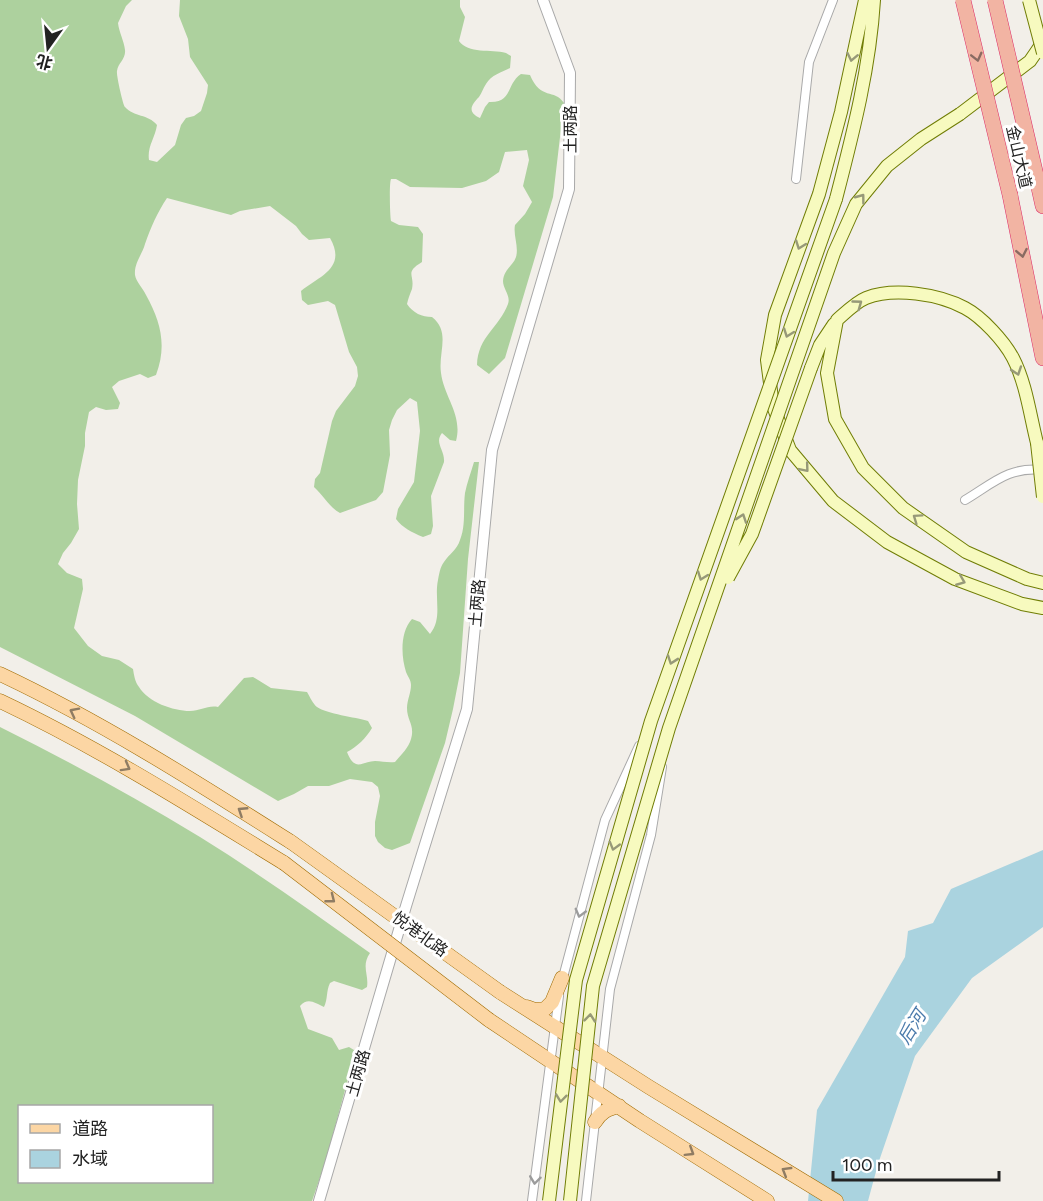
<svg xmlns="http://www.w3.org/2000/svg" width="1043" height="1201" font-family="Figtree,'Noto Sans SC',sans-serif">
<rect width="100%" height="100%" fill="#f2efe9"/>
<path fill="#add19e" fill-rule="evenodd" d="M0,0h132l-6,6 -8,17c1,9 6,18 7,27 1,9 -7,13 -8,21 -1,3 6,34 8,36 9,10 23,7 32,18 -2,13 -10,22 -8,35l8,2 18,-17 6,-20 5,-7 8,-2 7,-5 6,-18 1,-8 -18,-28 -2,-18 -9,-23 1,-16h280v7l5,10 -6,24c9,13 32,8 47,12l5,3 -1,12c-8,4 -19,7 -24,16 -3,4 -4,9 -7,13 -8,8 -12,15 1,21l5,-11 4,-5c24,1 17,-18 32,-28l9,1c11,26 24,13 34,28l-11,94 -48,161 -16,16 -12,-9c1,-29 22,-37 31,-61 3,-8 -5,-15 -5,-23 1,-12 10,-15 13,-24 3,-10 -3,-22 -1,-32l10,-11 7,-12 -9,-16 6,-26 -2,-10 -22,2 -6,20 -13,9 -24,7 -52,-1 -14,-8h-5c-2,4 -1,38 0,42l8,4 19,2 5,7 -1,28c-18,11 -7,12 -10,27 -2,5 -4,10 -5,15 6,9 15,13 25,13 19,15 6,35 9,56 3,24 22,42 15,68l-6,-1 -8,-7c-8,10 3,17 2,29l-13,34 2,30 -2,8 -8,3c-12,-5 -20,-9 -27,-18l2,-10 16,-27 6,-51 -3,-29 -7,-4 -13,12 -5,10 -3,10 1,25 -7,37 -7,8 -36,13c-11,-6 -16,-17 -26,-26l1,-8 5,-6 12,-52 4,-10 19,-25 3,-10 -1,-9 -8,-15 -14,-47 -7,-4 -20,4 -6,-5 -1,-9c19,-15 46,-23 29,-53l-21,2 -7,-6 -6,-8 -26,-20 -30,5 -9,4 -64,-17c-10,15 -16,29 -22,46 -3,11 -11,19 -10,31 1,7 8,13 11,20 15,27 21,51 10,80l-8,3 -8,-4 -21,7 -7,6 8,16 -2,6 -12,1 -10,-3 -7,5 -4,21v13l-7,34 -1,24 2,25 -8,14 -8,10 -5,11 9,9 15,6 1,10 -9,39 14,18 14,10 17,4 14,9c1,6 2,13 6,18 9,15 34,24 51,24 10,0 18,-6 28,-4l26,-29 9,-1 18,11 36,4c3,5 6,12 10,15 10,7 38,10 51,14l4,7c-6,10 -15,19 -25,24 8,20 14,10 28,9 7,0 13,2 20,1 6,-7 14,-15 16,-23 4,-14 -4,-18 -4,-31 0,-8 4,-15 4,-23 0,-5 -3,-8 -5,-13 -5,-16 -6,-40 6,-53l8,3 10,12c13,-16 4,-35 8,-54 1,-5 2,-13 6,-18 5,-8 13,-12 16,-22 6,-15 3,-31 5,-47 2,-10 6,-21 9,-31h5l-11,97 -8,114 -7,36 -8,34 -35,100 -18,7 -7,-2 -7,-6 -3,-6v-14l5,-26 -2,-9 -6,-5 -22,-3 -21,7h-21l-14,8 -16,7 -143,-85 -135,-69z
M0,727c68,34 135,70 200,110 58,36 114,76 170,116 -9,13 -1,21 -3,34l-5,3 -28,-9 -4,2c-4,8 -2,16 -6,24 -9,-4 -16,-10 -24,-1l8,23 24,9 7,12 10,-3 5,3v7l-28,103 -14,41h-312zM20,1106h192v76h-192z"/>
<path fill="#aad3df" d="M1043,850v77l-71,51 -57,78 -37,108 -10,37h-60l9,-91 88,-153 3,-26 25,-8 18,-34z"/>
<g fill="none" stroke-linecap="round" stroke-linejoin="round">
<g stroke="#a9a9a9" stroke-width="10">
<path id="minor" d="M796,179l13,-117 24,-62
M965,500c27,-16 44,-34 78,-30
M562,981l43,-161 34,-74
M532,1201l27,-205
M586,1201l24,-212 41,-154 11,-68"/>
</g>
<g stroke="#a9a9a9" stroke-width="12">
<path id="tertiary" d="M319,1201l87,-295 61,-197 25,-259 77,-261 1,-116 -27,-73"/>
</g>
<g stroke="#707d05" stroke-width="14">
<path id="secondary" d="M865,0l-24,112 -22,82 -44,121 -8,45 6,46 17,44 43,51 54,41 68,37 67,25 21,4
M960,114l70,-53 13,-19
M836,199c17,-66 34,-131 38,-199
M811,368l9,-23 14,-21
M1037,443c-7,-28 -11,-60 -24,-85 -9,-17 -31,-41 -48,-50 -26,-14 -71,-21 -99,-10 -10,4 -21,15 -29,22l-10,53 8,46 28,49 40,40 63,44 61,27 16,4"/>
</g>
<g stroke="#a06b00" stroke-width="15">
<path id="primary" d="M0,674c102,48 196,108 291,168
M0,701c99,47 191,105 284,162
M500,992l149,95 187,114
M527,1007l8,3 10,-1 7,-7 10,-24
M489,1020l151,101 127,80
M595,1122c6,-10 12,-13 24,-16"/>
</g>
<g stroke="#dc2a67" stroke-width="16">
<path id="trunk" d="M1039,188l4,18
M1010,195l33,163"/>
</g>
<use href="#minor" stroke="#fff" stroke-width="8"/>
<use href="#tertiary" stroke="#fff" stroke-width="10"/>
<use href="#secondary" stroke="#f7fabf" stroke-width="12"/>
<use href="#primary" stroke="#fcd6a4" stroke-width="14"/>
<use href="#trunk" stroke="#f2b4a3" stroke-width="15"/>
<g stroke="#707d05" stroke-width="14" stroke-linecap="butt">
<path id="secondary-bridge" d="M1029,0l14,53
M1037,443l6,54
M728,578l24,-44 59,-166
M549,1201l27,-221 75,-259 185,-522
M570,1201l23,-215 76,-258 165,-475 22,-49 31,-38 34,-27 39,-25"/>
</g>
<g stroke="#a06b00" stroke-width="15" stroke-linecap="butt">
<path id="primary-bridge" d="M291,842l209,150
M284,863l205,157"/>
</g>
<g stroke="#dc2a67" stroke-width="16" stroke-linecap="butt">
<path id="trunk-bridge" d="M963,0l47,195
M995,0l44,188"/>
</g>
<use href="#secondary-bridge" stroke="#f7fabf" stroke-width="12"/>
<use href="#primary-bridge" stroke="#fcd6a4" stroke-width="14"/>
<use href="#trunk-bridge" stroke="#f2b4a3" stroke-width="15"/>
</g>
<defs><path id="oneway-chevron" d="M-2-3.5L2.5 0L-2 3.5" fill="none" stroke-width="1.6" stroke-linecap="round" stroke-linejoin="round" transform="scale(1.5)"/></defs>
<g stroke="#979978">
<use href="#oneway-chevron" transform="translate(852 57) rotate(102)"/>
<use href="#oneway-chevron" transform="translate(861 198) rotate(-53)"/>
<use href="#oneway-chevron" transform="translate(800 245) rotate(110)"/>
<use href="#oneway-chevron" transform="translate(858 304) rotate(-36)"/>
<use href="#oneway-chevron" transform="translate(788 333) rotate(110)"/>
<use href="#oneway-chevron" transform="translate(1017 371) rotate(71)"/>
<use href="#oneway-chevron" transform="translate(805 468) rotate(50)"/>
<use href="#oneway-chevron" transform="translate(742 518) rotate(-71)"/>
<use href="#oneway-chevron" transform="translate(917 518) rotate(-145)"/>
<use href="#oneway-chevron" transform="translate(702 576) rotate(110)"/>
<use href="#oneway-chevron" transform="translate(961 581) rotate(22)"/>
<use href="#oneway-chevron" transform="translate(672 660) rotate(109)"/>
<use href="#oneway-chevron" transform="translate(614 846) rotate(106)"/>
<use href="#oneway-chevron" transform="translate(590 1018) rotate(-84)"/>
<use href="#oneway-chevron" transform="translate(561 1098) rotate(97)"/>
</g>
<g stroke="#8a6b62">
<use href="#oneway-chevron" transform="translate(977 57) rotate(76)"/>
<use href="#oneway-chevron" transform="translate(1022 253) rotate(79)"/>
</g>
<g stroke="#8f7c63">
<use href="#oneway-chevron" transform="translate(74 712) rotate(-153)"/>
<use href="#oneway-chevron" transform="translate(126 767) rotate(29)"/>
<use href="#oneway-chevron" transform="translate(242 811) rotate(-147)"/>
<use href="#oneway-chevron" transform="translate(331 899) rotate(38)"/>
<use href="#oneway-chevron" transform="translate(690 1152) rotate(32)"/>
<use href="#oneway-chevron" transform="translate(786 1171) rotate(-149)"/>
</g>
<g stroke="#9c9c9c">
<use href="#oneway-chevron" transform="translate(580 913) rotate(105)"/>
<use href="#oneway-chevron" transform="translate(535 1180) rotate(97)"/>
</g>
<g text-anchor="middle" dominant-baseline="central" stroke-width="6" stroke-linejoin="round" paint-order="stroke">
<g font-size="16" fill="#222" stroke="#fff">
<text transform="translate(570 129) rotate(-90)">土两路</text>
<text transform="translate(1019 157) rotate(77)">金山大道</text>
<text transform="translate(477 603) rotate(-85)">土两路</text>
<text transform="translate(420 934) rotate(36)">悦港北路</text>
<text transform="translate(358 1073) rotate(-74)">土两路</text>
</g>
<g font-size="18" font-style="italic" fill="#4a7aab" stroke="#fff">
<text transform="translate(912 1027) rotate(-58)">后河</text>
</g>
</g>
<rect x="18" y="1105" width="195" height="78" fill="#ffffff" stroke="#a7a7a7" stroke-width="1.5"/>
<rect x="30" y="1124" width="30" height="9" fill="#fcd6a4" stroke="#a7a7a7" stroke-width="1.5"/>
<text x="72" y="1135" font-size="18" fill="#222222">道路</text>
<rect x="30" y="1150" width="30" height="18" fill="#aad3df" stroke="#a7a7a7" stroke-width="1.5"/>
<text x="72" y="1165" font-size="18" fill="#222222">水域</text>
<g transform="translate(48 48) rotate(195)" stroke="#ffffff" stroke-width="4.5" paint-order="stroke">
<path d="M0-4.5L10 22L0 15L-10 22Z" fill="#222222"/>
<text y="-9" font-size="16" font-weight="bold" text-anchor="middle" fill="#222222">北</text>
</g>
<path d="M833 1171v9h166v-9" fill="none" stroke="#222222" stroke-width="3"/>
<text x="842" y="1171" font-size="18" fill="#222222" stroke="#ffffff" stroke-width="4.5" paint-order="stroke">100 m</text>
</svg>
